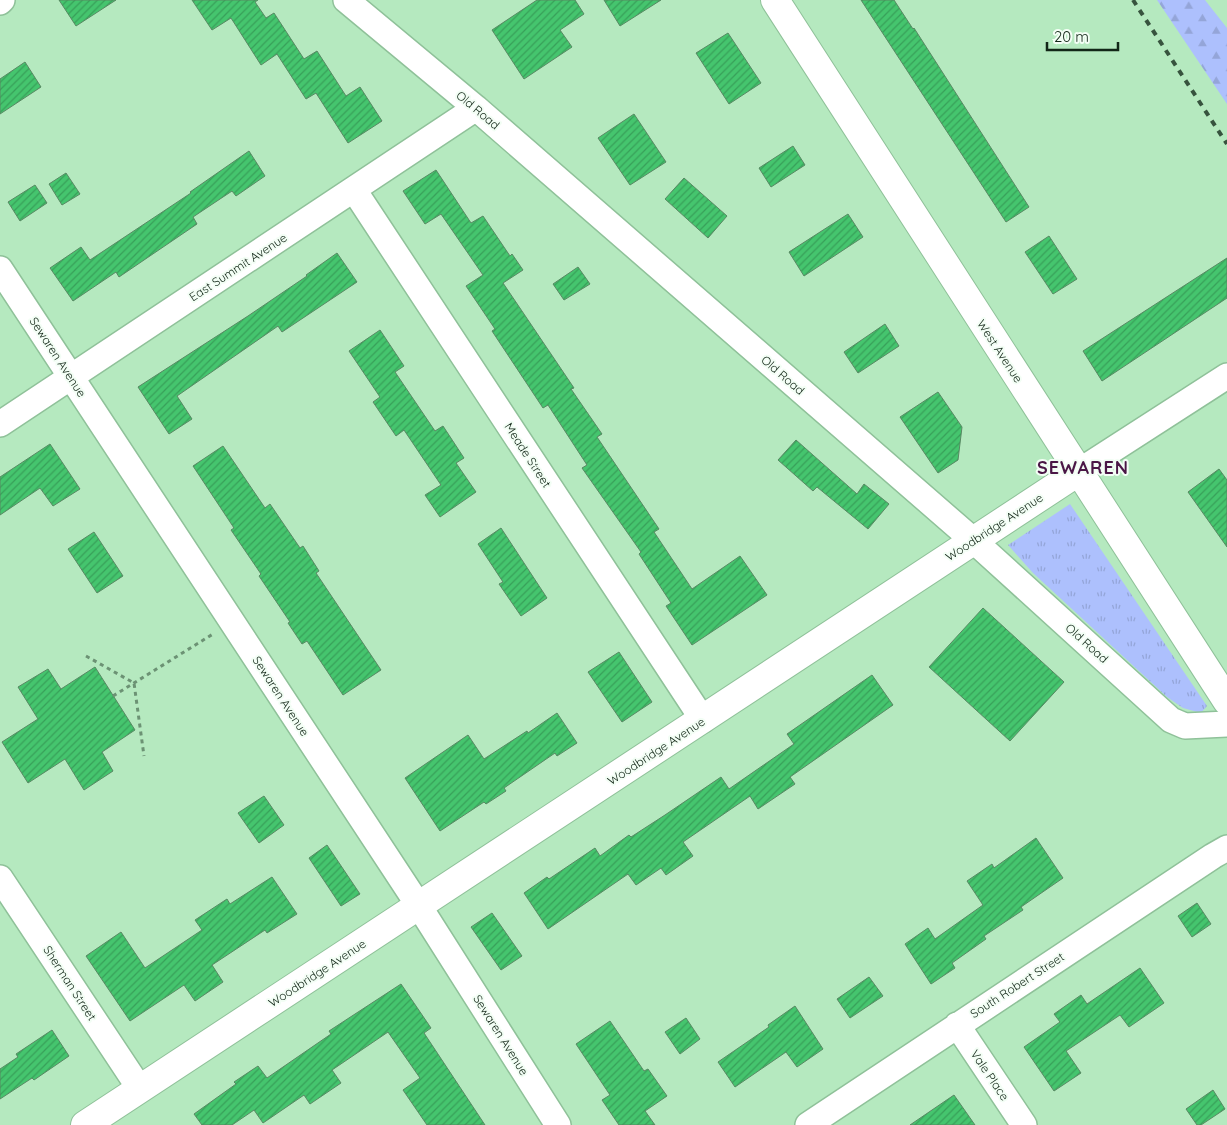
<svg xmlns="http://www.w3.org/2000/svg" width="1227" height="1125" font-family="Quicksand,sans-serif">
<defs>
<pattern id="grass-tufts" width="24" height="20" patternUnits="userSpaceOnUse" patternTransform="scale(1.25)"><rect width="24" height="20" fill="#adc0fd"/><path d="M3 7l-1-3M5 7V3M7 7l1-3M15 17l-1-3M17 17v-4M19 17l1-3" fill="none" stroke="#94a5d8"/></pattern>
<pattern id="forest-firs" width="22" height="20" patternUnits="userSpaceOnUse" patternTransform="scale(1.25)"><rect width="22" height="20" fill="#adc0fd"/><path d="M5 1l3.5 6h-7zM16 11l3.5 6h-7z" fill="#94a5d8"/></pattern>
<pattern id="building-hatch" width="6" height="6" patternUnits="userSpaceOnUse" patternTransform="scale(1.25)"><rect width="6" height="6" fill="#45c56e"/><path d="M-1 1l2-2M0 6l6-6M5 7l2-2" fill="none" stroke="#38a059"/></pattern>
</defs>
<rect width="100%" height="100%" fill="#b5e9bf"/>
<path fill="url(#grass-tufts)" d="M1070,504l137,202 -6,7 -18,-5 -16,-11 -134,-124 -25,-28z"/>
<path fill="url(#forest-firs)" d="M1157,0h48l22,28v76z"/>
<path fill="url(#building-hatch)" stroke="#588963" d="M59,0h57l-40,26z
M192,0h66l-3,2 11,16 8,-5 30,46 13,-8 29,45 14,-9 22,34 -34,22 -32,-50 -10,6 -29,-45 -16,11 -30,-47 -19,12z
M537,0h38l9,14 -24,16 12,17 -48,32 -32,-49z
M604,0h57l-41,26z
M861,0h33l19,29 1,-1 115,179 -23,15z
M728,33l33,50 -32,21 -33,-51z
M25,62l16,25 -41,27v-35z
M634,114l32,48 -36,23 -32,-47z
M793,146l12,19 -34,22 -12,-19z
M249,151l16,25 -29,20 -4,-5 -39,26 4,7 -78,53 -3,-5 -43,29 -23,-33 31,-21 9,13 101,-67 -1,-1z
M436,170l35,53 12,-7 27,40 2,-2 11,16 -20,13 71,105 -3,1 31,45 -5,3 62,92 -5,3 38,57 48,-33 27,39 -75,50 -26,-39 5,-3 -32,-49 2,-2 -59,-84 5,-3 -39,-60 -5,3 -51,-77 3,-2 -29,-43 17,-11 -42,-61 -16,10 -22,-33z
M66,173l14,21 -18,11 -13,-21z
M684,178l43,38 -19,22 -43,-39z
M35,185l12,18 -27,18 -12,-19z
M848,214l15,23 -59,39 -15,-24z
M1049,236l28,43 -24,15 -28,-42z
M337,253l20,29 -75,50 -4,-6 -101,70 15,23 -23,15 -31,-47 110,-71 59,-40 -1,-1z
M1227,258v40l-125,83 -19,-30z
M578,267l12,17 -26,16 -11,-16z
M885,324l14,22 -41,27 -14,-21z
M380,330l24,36 -9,6 40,59 8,-5 21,32 -8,5 20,29 -36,25 -15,-22 16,-10 -37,-55 -8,6 -23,-34 7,-5 -31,-46z
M938,392l24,35 -4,33 -20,13 -38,-56z
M796,440l61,54 7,-10 25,20 -21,25 -51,-42 -4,4 -35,-31z
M50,444l30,45 -27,17 -13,-18 -40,27v-38z
M223,446l42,62 5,-4 30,44 3,-2 16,25 -3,2 65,97 -38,25 -36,-54 -5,3 -14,-21 2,-1 -31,-46 2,-2 -30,-44 3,-2 -41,-62z
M1219,469l8,11v67l-39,-55z
M501,528l46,70 -26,18 -22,-32 4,-2 -25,-38z
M94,532l29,44 -26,17 -29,-44z
M983,608l81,74 -54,59 -81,-74z
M619,652l33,50 -30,20 -34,-50z
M95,667l40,63 -33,22 11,19 -29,19 -19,-31 -37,24 -26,-41 36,-23 -20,-32 30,-18 13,20z
M872,675l21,30 -103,72 5,7 -37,25 -8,-13 -67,46 10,14 -27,19 -5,-7 -25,17 -8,-11 -80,55 -24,-36 23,-16 2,2 46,-31 5,8 29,-21 2,2 34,-22 56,-38 8,12 65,-45 -7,-10z
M557,713l20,30 -20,13 -2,-3 -51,35 2,3 -20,13 -2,-2 -44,29 -35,-53 63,-43 16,24 43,-28 1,2z
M264,796l20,29 -25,18 -21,-30z
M1036,838l27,40 -42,29 2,3 -39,26 2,3 -34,24 3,5 -24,16 -26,-40 23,-16 7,11 48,-34 -16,-24 25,-17 2,4z
M327,845l33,49 -19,12 -32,-48z
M272,877l25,37 -30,19 -2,-3 -53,35 11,17 -28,19 -11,-16 -54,36 -44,-65 35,-24 24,36 57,-38 -7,-10 32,-21 3,5z
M1197,903l14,21 -19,13 -14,-21z
M492,913l30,43 -21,14 -30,-43z
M1140,968l24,35 -35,24 -9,-12 -54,36 15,22 -27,18 -30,-44 36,-25 -6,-8 27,-19 6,9z
M869,977l14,19 -33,22 -13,-19z
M401,984l30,44 -7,5 61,92h-58l-24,-35 17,-12 -32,-46 -56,38 9,13 -31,21 -6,-9 -41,28 -9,-13 -22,15h-30l-8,-11 42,-30 -2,-2 24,-16 9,12 64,-44 -2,-3z
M795,1006l28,43 -26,18 -11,-15 -51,35 -17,-25 51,-35 -1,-2z
M686,1018l14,21 -20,15 -15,-22z
M610,1021l34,50 4,-2 19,27 -22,15 10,14h-36l-17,-25 8,-5 -34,-51z
M52,1030l17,26 -35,24 -2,-2 -32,21v-30l18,-12 -2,-3z
M1213,1090l12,19 -24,16h-4l-11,-16z
M954,1095l21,30h-65z"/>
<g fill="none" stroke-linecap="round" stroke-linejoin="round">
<g stroke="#8fc199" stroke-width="28">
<path id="minor" d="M346,0l130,108 498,433 197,179 14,6 42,-2
M0,2l2,-2
M354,190l349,530
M0,269l419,637 139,219
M0,424l476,-316
M1078,472l149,-96
M0,878l140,211
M957,1025l67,100
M808,1125l405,-269 14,-8"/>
</g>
<g stroke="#8fc199" stroke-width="30">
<path id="tertiary" d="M775,0l452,701
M85,1125l993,-653"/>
</g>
<path stroke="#6c9274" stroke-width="3" stroke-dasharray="4 4" stroke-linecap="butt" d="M86,656l48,27 10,73
M113,696l100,-62"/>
<use href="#minor" stroke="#fff" stroke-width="25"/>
<use href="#tertiary" stroke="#fff" stroke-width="28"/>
<path stroke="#37533e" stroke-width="4" stroke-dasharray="6 6" stroke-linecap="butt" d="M1133,0l94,144"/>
</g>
<g text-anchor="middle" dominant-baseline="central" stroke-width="4" stroke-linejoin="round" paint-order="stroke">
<g font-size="12" fill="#122617" stroke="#f3fef5">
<text transform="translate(478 110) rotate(40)">Old Road</text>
<text transform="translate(238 267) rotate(-33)">East Summit Avenue</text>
<text transform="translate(1000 351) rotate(57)">West Avenue</text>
<text transform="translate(58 357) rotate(57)">Sewaren Avenue</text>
<text transform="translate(783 375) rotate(41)">Old Road</text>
<text transform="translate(528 455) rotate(57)">Meade Street</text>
<text transform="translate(994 527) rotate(-33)">Woodbridge Avenue</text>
<text transform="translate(1087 643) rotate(42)">Old Road</text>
<text transform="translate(281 696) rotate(57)">Sewaren Avenue</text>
<text transform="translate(656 751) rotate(-33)">Woodbridge Avenue</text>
<text transform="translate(317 973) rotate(-33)">Woodbridge Avenue</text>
<text transform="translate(70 983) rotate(57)">Sherman Street</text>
<text transform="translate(1017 985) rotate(-33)">South Robert Street</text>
<text transform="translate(501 1035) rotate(58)">Sewaren Avenue</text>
<text transform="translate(990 1075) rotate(56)">Vale Place</text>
</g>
<g font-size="18" font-weight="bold" letter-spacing="1" fill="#4a1746" stroke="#f3fef5">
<text x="1083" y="467">SEWAREN</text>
</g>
</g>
<path d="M1047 42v8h71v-8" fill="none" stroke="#122617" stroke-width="2.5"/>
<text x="1054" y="42" font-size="15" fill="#122617" stroke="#f3fef5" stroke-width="4" paint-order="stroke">20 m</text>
</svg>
